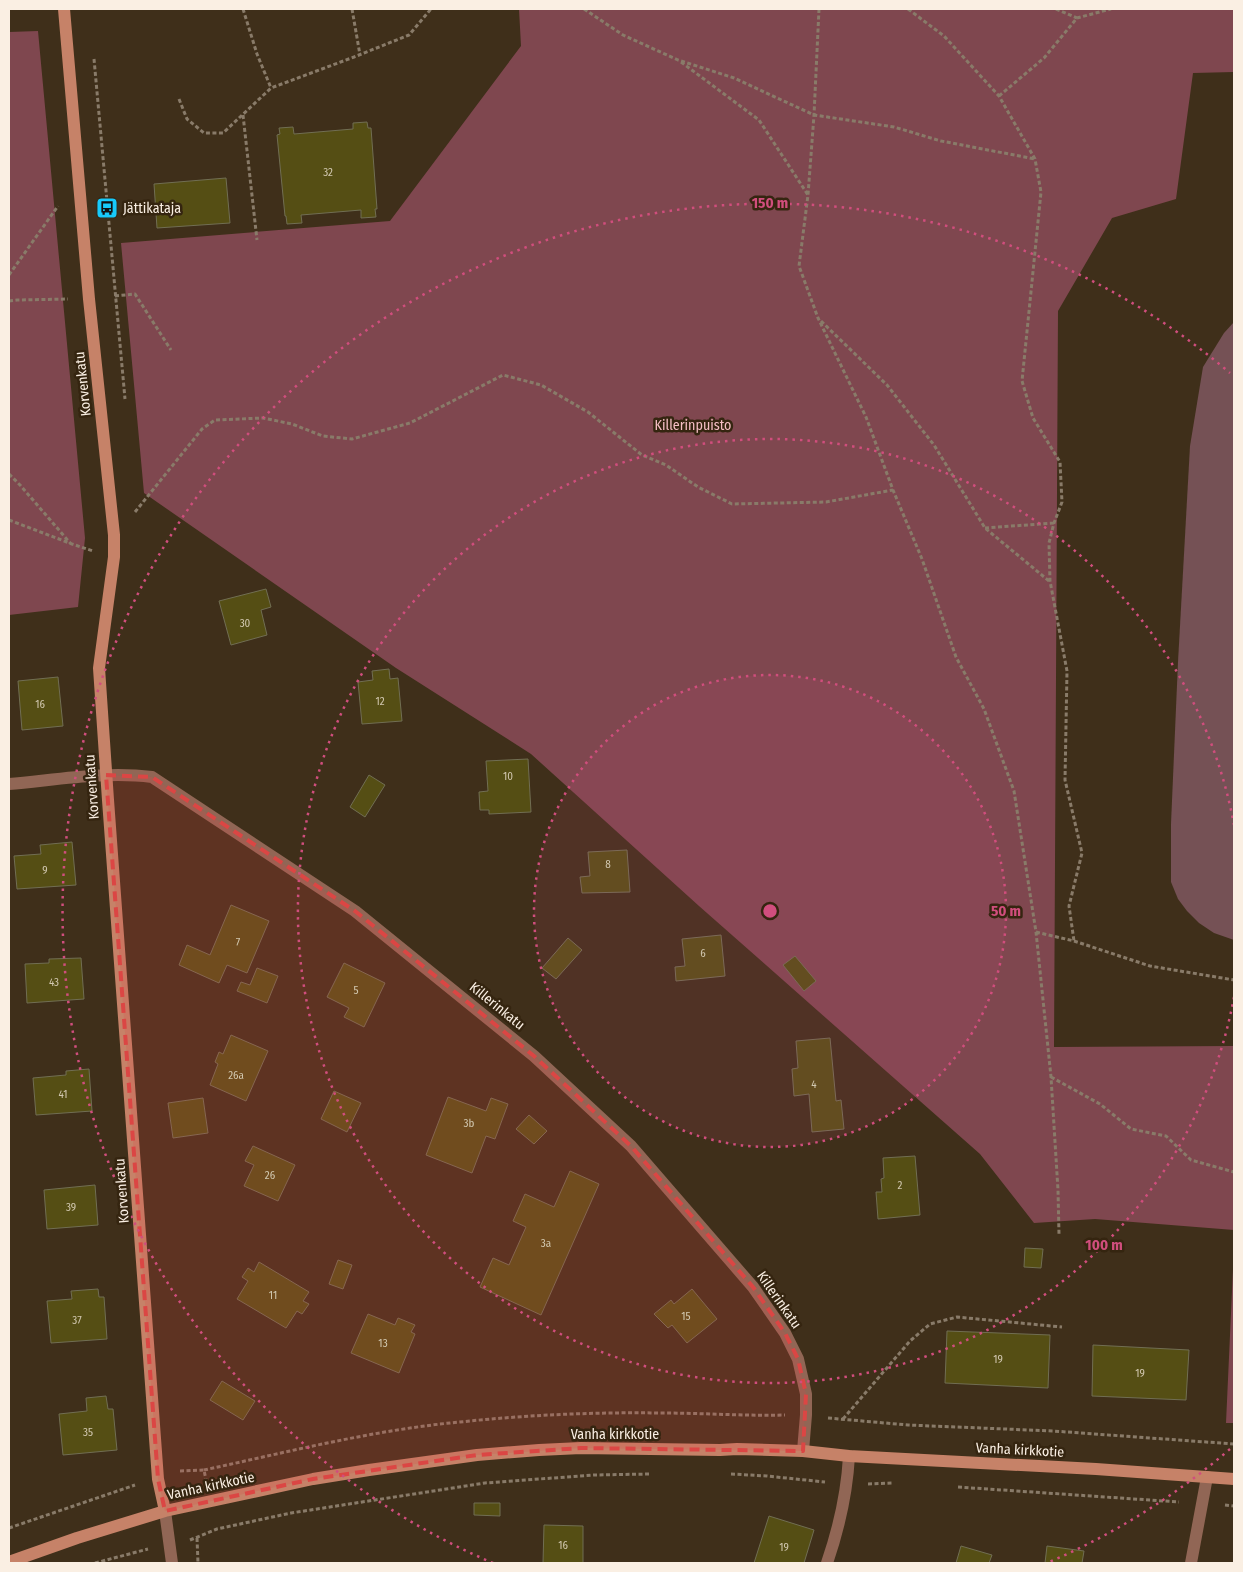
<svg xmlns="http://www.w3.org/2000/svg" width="1243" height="1572" font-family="'Fira Sans Condensed',sans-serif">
<rect width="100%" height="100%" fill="#3f2f1a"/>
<path fill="#755155" d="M1234,322v618l-20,-7 -15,-10 -12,-12 -9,-12 -7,-17v-58l7,-162 12,-216 13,-79 21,-34z"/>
<path fill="#7f474f" d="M519,9h715v63l-41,1 -17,126 -64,19 -54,93 -4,736 180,-1v184l-139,-11 -61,4 -54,-69 -281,-248 -168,-152 -135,-86 -252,-175 -23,-250 269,-22 131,-175z
M38,31l47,507 -7,69 -69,8v-583z
M1234,1247v176h-8z"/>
<path fill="#554e14" stroke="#716e53" d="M367,122l1,6h3l6,81h-2l1,8 -15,1v-8l-60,5 1,8 -15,1 -1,-8h-1l-8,-81 3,-1 -1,-6 14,-1 1,7 59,-5v-6z
M226,178l4,45 -73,5 -3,-44z
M266,589l5,18 -10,3 6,25 -36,10 -12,-44z
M389,669l1,10 8,-1 4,43 -40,3 -4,-42 15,-2 -1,-9z
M58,677l5,49 -41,4 -4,-49z
M528,759l3,53 -42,2v-4h-9l-1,-18 9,-1 -2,-30z
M369,775l16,10 -20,32 -15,-10z
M72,842l4,43 -59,4 -3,-33 27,-2 -1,-9z
M627,850l3,42 -48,1 -2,-16 10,-1 -2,-24z
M231,905l38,16 -22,52 -20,-8 -8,18 -40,-18 8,-20 23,10z
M721,935l4,41 -49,5 -1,-14 10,-1 -3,-27z
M568,938l14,12 -26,29 -14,-11z
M795,956l21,25 -12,10 -21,-26z
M81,958l3,41 -57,4 -2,-39 24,-1v-4z
M344,963l41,20 -21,44 -20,-10 5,-9 -22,-11z
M257,968l21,8 -11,27 -30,-12 4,-9 9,3z
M231,1035l37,16 -22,50 -36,-16 8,-21 -3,-2 4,-10 4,2z
M830,1038l6,63 5,-1 3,29 -32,3 -3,-38 -15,2 -2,-27 6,-1 -2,-27z
M89,1069l3,42 -56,4 -3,-37 33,-3v-4z
M334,1091l27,12 -14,29 -26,-13z
M448,1097l38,14 5,-13 17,6 -13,35 -9,-3 -14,37 -46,-18z
M203,1098l5,35 -35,5 -5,-35z
M529,1115l18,16 -13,13 -18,-15z
M253,1146l42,19 -17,36 -34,-15 10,-21 -9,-4z
M915,1156l5,59 -42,4 -2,-27h6l-1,-13 3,-1 -1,-20z
M570,1171l29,13 -58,131 -61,-28 13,-29 16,7 17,-38 -13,-6 12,-27 29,13z
M95,1185l3,40 -51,4 -3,-39z
M1025,1248l18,1 -2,19 -17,-1z
M338,1260l14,5 -9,24 -14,-5z
M259,1262l50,30 -6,9 6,3 -7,10 -5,-3 -11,17 -49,-29 11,-18 -6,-4 6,-9 6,4z
M98,1289l1,8h5l3,42 -56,4 -4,-42 25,-2 -1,-8z
M692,1289l25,30 -30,24 -15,-18 -4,3 -14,-14 17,-14 3,4z
M368,1314l27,11 3,-7 17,7 -4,7 4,2 -16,39 -48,-20z
M947,1331l103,4 -2,53 -103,-5z
M1093,1345l96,5 -3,50 -94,-4z
M222,1381l33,20 -12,19 -33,-20z
M106,1396l2,13h5l4,41 -54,5 -4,-41 28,-3 -1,-13z
M474,1503h26v13l-26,-1z
M769,1516l45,14 -10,33h-50z
M544,1525l39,1v37h-40z
M961,1546l31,9 -3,8h-33z
M1047,1546l37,5 -2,12h-37z"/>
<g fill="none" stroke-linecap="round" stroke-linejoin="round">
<path stroke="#897b69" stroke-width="3" stroke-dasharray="4 2.5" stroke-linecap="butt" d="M243,9l14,45 14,34
M352,9l8,46
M584,9l39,26 55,25 56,18 80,37 80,12 47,14 94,18
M819,9l-5,106 -6,80 -9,71 19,52 48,99 27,73 29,69 34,98 28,52 30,82 22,141 15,145 7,113 1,44
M908,9l36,27 55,60 36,63 6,33 -19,189 11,37 27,44 2,40 -8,21 -5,20 1,38 17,90 -2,109 17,73 -13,53 5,35
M1056,9l21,9
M94,59l31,340
M681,62l78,58 49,75
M999,96l45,-38 33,-40 34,-9
M179,99l8,20 17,14h19l48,-45 83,-31 55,-22 22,-26
M243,115l14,125
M9,275l49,-69
M115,296l20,-2 36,56
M9,301l8,-1 51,-1
M821,321l66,64 47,60 51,83 64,53
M9,474l11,11 51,59
M135,512l67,-83 13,-9 48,-2 29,6 31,12 29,3 58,-16 93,-48 38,10 47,27 54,43 24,10 32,22 34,17 94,-2 67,-12
M9,520l63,24 21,7
M985,528l69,-5
M1036,932l38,9 76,25 84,14
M1051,1077l49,27 31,25 35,7 25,24 43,12
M828,1418l80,7 145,6 181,13
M843,1419l67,-78 20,-17 27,-7 105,10
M204,1470c84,-18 169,-40 256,-48 66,-7 133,-10 200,-9 42,0 83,3 125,2
M180,1471l24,-1 2,10
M731,1474l36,2 58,6
M868,1484l26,-1
M958,1487l221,15
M1225,1505l9,1
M9,1528l126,-43
M197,1538l1,25
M190,1540l27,-11 74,-16 194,-30 109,-8 56,-1
M95,1563l53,-14"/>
<path stroke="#916655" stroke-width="12" d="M9,784c47,-4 96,-13 143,-7l203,134 179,145 97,90 122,141 32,46 13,26 8,35v21l-3,36
M165,1511l7,52
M827,1563c12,-35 20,-70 22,-107
M1191,1563l16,-86"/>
<path stroke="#c68268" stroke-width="12" d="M64,9l25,290 25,236v22l-15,111 9,132 50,679 7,32
M9,1562l68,-24 88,-27 148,-32 56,-9 108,-15 62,-5 42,-2 139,2 17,-1 66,2 46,5 247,13 138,10"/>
</g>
<path fill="#db4644" fill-opacity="0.2" stroke="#db4644" stroke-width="4" stroke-dasharray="10 6" stroke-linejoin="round" d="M106,775l46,2 203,134 179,145 97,90 122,141 32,46 13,26 8,35 -3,57 -222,-3 -104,7 -164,24 -148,32 -7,-32z"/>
<circle cx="770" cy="911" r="236" fill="#d04e7d" fill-opacity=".12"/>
<g fill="none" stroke="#d04e7d" stroke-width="2.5" stroke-dasharray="2.5 5">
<circle cx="770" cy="911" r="236"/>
<path d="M1234 997A472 472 0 1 1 1234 825"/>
<path d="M1230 1449A708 708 0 0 1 1047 1563M493 1563A708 708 0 1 1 1230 373"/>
</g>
<defs>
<g id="bus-square" transform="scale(1.125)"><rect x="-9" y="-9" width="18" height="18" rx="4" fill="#17cafb" stroke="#352510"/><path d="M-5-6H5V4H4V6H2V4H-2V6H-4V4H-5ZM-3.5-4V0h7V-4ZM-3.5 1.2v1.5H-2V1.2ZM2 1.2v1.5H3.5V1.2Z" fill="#111"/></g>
</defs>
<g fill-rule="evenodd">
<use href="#bus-square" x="107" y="208"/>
</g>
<g text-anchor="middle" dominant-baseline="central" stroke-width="5" stroke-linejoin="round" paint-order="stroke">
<g font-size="11" fill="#d1c7af">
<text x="328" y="172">32</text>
<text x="245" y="623">30</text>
<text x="380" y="701">12</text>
<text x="40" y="704">16</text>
<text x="508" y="776">10</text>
<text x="608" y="864">8</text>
<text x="45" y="870">9</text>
<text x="238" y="942">7</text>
<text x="703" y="953">6</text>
<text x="54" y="982">43</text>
<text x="356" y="990">5</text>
<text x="236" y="1075">26a</text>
<text x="814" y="1084">4</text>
<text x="63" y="1094">41</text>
<text x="469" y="1123">3b</text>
<text x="270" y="1175">26</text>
<text x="900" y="1185">2</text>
<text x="71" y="1207">39</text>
<text x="546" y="1243">3a</text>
<text x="273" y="1295">11</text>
<text x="686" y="1316">15</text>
<text x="77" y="1320">37</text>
<text x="383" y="1343">13</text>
<text x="998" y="1359">19</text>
<text x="1140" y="1373">19</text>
<text x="88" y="1432">35</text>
<text x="563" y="1545">16</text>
<text x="784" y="1547">19</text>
</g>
<g font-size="14" fill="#faefe3" stroke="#352510" text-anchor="start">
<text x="123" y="208">Jättikataja</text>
</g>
<g font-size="14" fill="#faefe3" stroke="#352510">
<text transform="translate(83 384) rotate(-96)">Korvenkatu</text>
<text transform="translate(92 787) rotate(-94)">Korvenkatu</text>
<text transform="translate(497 1006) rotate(39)">Killerinkatu</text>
<text transform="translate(122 1191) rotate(-94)">Korvenkatu</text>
<text transform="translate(779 1300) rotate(55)">Killerinkatu</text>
<text x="615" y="1434">Vanha kirkkotie</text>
<text transform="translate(1020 1450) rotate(3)">Vanha kirkkotie</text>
<text transform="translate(211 1486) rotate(-12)">Vanha kirkkotie</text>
</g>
<g font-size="14" fill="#f5bec4" stroke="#352510">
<text x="693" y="425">Killerinpuisto</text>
</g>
</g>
<circle cx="770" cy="911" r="8" fill="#d04e7d" stroke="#352510" stroke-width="2.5"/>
<g font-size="15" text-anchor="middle" font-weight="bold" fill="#d04e7d" stroke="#352510" stroke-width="5" stroke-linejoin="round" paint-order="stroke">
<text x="770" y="208">150 m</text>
<text x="1006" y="916">50 m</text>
<text x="1104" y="1250">100 m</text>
</g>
<rect width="1243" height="1572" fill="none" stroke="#faefe3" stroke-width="20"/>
</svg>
